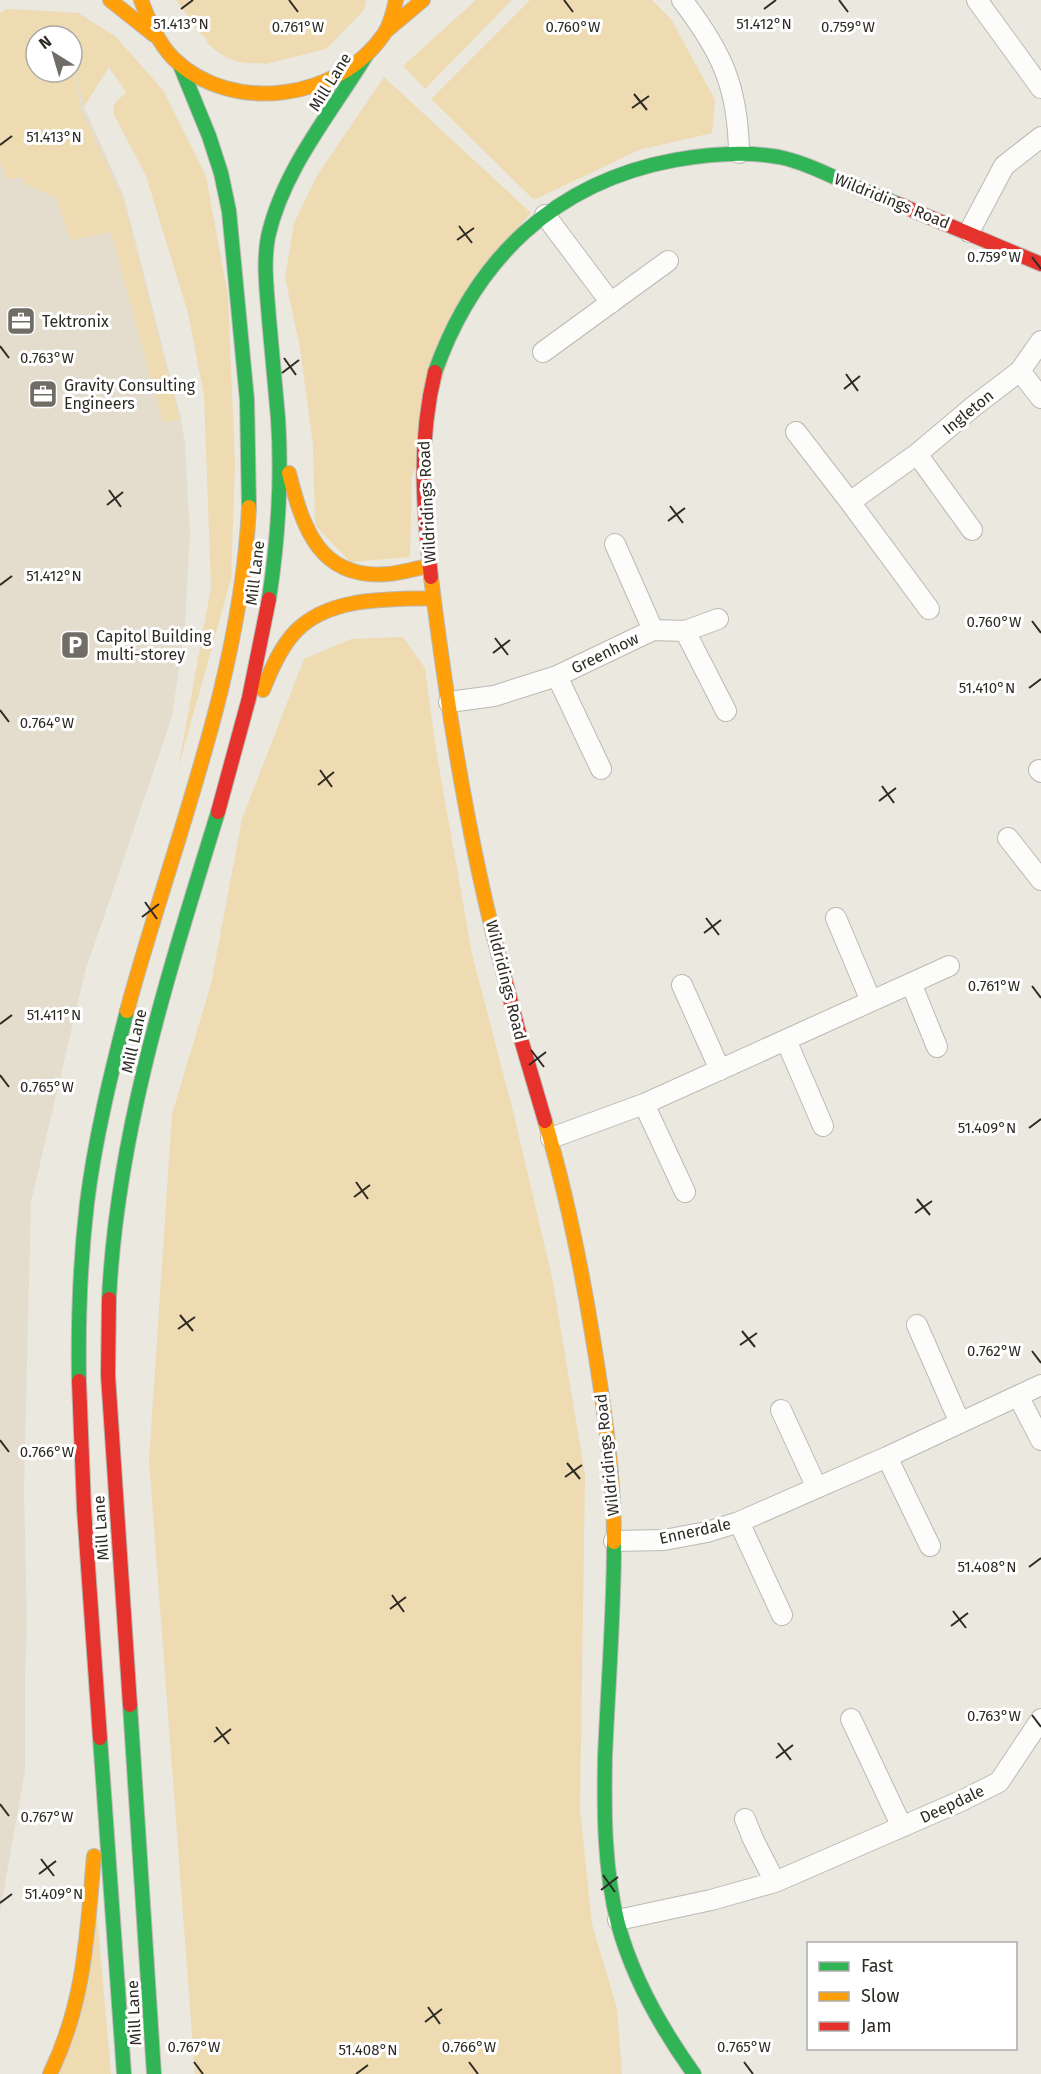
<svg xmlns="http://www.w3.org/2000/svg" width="1041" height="2074" font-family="'Fira Sans',sans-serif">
<rect width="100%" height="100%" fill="#ebe8e0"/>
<path fill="#e4ddce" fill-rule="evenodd" d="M7,9l71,4 38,24 -41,24 9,46 40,90 57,222 4,25 5,90 -5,92 -13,91 -87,255 -54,230 -7,288 3,135 -2,53v93l-25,141v-1899zM36,36h36v36h-36z"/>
<path fill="#eedbb2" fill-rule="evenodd" d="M176,0h190l-2,10 -38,39 -60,15c-8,-2 -13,0 -20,-1 -17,-2 -28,-10 -40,-21l2,-2 -6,-5z
M476,0h36l-87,89 -22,-23z
M530,0h122l19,19 44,81 -3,33 -73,17 -105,50 -103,-101z
M7,9l71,4 38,24 47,53 43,86 22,120 7,168 -4,115 -53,190 33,-182 -7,-191 -16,-83 -42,-137 -32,-61v-11l12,-12 -17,-25 -25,40 -10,-46 6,47 43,91 57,221 -17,2 -52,-190 -40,8 -15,-43 -32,-13 -2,-7 -15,2 -7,-17v-149zM36,36h36v36h-36z
M384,77l147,136 -56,62 -63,202 -2,80 -60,5 -35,-37 -2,-80 -13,-97 -15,-71 9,-54 24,-49z
M403,637l22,31 11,82 36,204 41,157 39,166 33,198 -5,335 12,114 25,85 5,65h-427l-46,-613 23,-347 39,-130 31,-165 62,-160 47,-20z
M96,1903l15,171h-54z"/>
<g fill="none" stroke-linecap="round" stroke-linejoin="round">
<g stroke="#bbb9b3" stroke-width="22">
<path id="street" d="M682,0c40,52 56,87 57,153
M977,0l64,88
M545,215l66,88
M969,232l35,-66 37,-29
M543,352l125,-91
M1020,371l21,27
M796,432l54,70 79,107
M917,454l55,76
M850,502l67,-48 57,-48 46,-35 21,-30
M615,544l38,86
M685,631l41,80
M557,676l44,93
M449,702l45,-6 63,-20 96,-46 32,1 33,-12
M1039,770l2,2
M1008,838l33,42
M836,918l35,83
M911,983l26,64
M682,985l38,85
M786,1040l37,86
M644,1104l41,88
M551,1138l93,-34 305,-138
M917,1325l43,98
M1018,1396l23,44
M781,1410l36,78
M887,1457l43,89
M739,1522l43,93
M614,1541l50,-1 43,-8 32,-10 148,-65 154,-72
M851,1719l51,108
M745,1819l8,20 22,43
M618,1920l93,-20 64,-18 186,-81 38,-19 42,-63"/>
</g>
<g stroke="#bbb9b3" stroke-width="16">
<path id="fast" d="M180,65l29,71 12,37 8,38 18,189 2,107
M435,372c40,-113 120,-190 240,-212 35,-6 70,-9 104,-3 24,5 46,16 68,26 17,8 34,14 51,21
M269,599c9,-59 13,-121 9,-181 -3,-33 -6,-66 -9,-99 -2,-28 -6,-55 -1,-82 15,-68 64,-125 99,-183
M109,1299c8,-168 60,-327 109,-487
M79,1381c-1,-59 1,-119 8,-178 8,-65 24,-129 40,-192
M614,1542c0,72 -6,143 -9,215 -1,56 -1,112 13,167 15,55 43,104 76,150
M130,1705l24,369
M100,1738l24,336"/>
</g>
<g stroke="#bbb9b3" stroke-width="16">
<path id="slow" d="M110,0l44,35
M141,0c8,21 17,43 33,59 58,56 165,41 210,-25 7,-10 9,-22 12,-34
M385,32l38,-32
M289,473c14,56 31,107 99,101 14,-1 28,-6 42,-8
M431,577c15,122 34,245 64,364
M263,690c8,-21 18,-44 34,-60 35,-34 91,-30 136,-32
M127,1011c45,-167 114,-330 122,-504
M545,1121c21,71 36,144 48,218 11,67 21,135 21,203
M50,2074c35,-72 37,-140 44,-218"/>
</g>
<g stroke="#bbb9b3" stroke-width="16">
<path id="jam" d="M898,204l143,60
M431,577c-8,-70 -13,-135 4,-205
M218,812l31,-114 20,-99
M495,941l23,88 27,92
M109,1299l-1,76 22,330
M79,1381l5,128 16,229"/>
</g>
<use href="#street" stroke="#fcfcfa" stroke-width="20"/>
<use href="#fast" stroke="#30b455" stroke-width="14"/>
<use href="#slow" stroke="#ff9f0a" stroke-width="14"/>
<use href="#jam" stroke="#e5322d" stroke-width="14"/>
</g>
<path fill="none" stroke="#2e2b25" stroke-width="2" d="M289,0l9,12M564,0l9,12M839,0l9,12M181,9l12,-9M764,9l12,-9M634,94l13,16M632,108l17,-12M0,145l12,-9M459,226l13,17M457,240l17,-12M1032,257l9,12M0,346l9,12M284,358l12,17M282,373l17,-13M846,374l12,17M844,389l16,-13M109,490l12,17M107,505l16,-13M670,506l13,17M668,521l17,-13M0,585l12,-9M1032,621l9,12M495,638l13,17M493,653l17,-13M1029,688l12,-9M0,710l9,12M320,770l12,17M318,785l16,-13M882,786l12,17M879,801l17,-13M145,902l12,17M142,917l17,-13M706,918l13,17M704,933l17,-13M1032,986l9,12M0,1024l12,-9M531,1050l13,17M529,1065l17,-13M0,1075l9,12M1029,1128l12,-9M356,1182l12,17M354,1197l16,-12M917,1199l13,16M915,1213l17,-12M180,1315l13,16M178,1329l17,-12M742,1331l13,16M740,1345l17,-12M1032,1351l9,12M0,1440l9,12M567,1463l13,16M565,1477l17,-12M1029,1567l12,-9M392,1595l12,17M390,1609l16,-12M953,1611l13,17M951,1626l17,-13M1032,1715l9,12M216,1727l13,17M214,1742l17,-13M778,1743l13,17M776,1758l17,-13M0,1804l9,12M41,1859l13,17M39,1874l17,-13M603,1875l12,17M601,1890l17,-13M0,1903l12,-9M428,2007l12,17M425,2022l17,-13M194,2062l9,12M469,2062l9,12M744,2062l9,12M356,2074l12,-9"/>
<defs>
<g id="office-square" transform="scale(1.5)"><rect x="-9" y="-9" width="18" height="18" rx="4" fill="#706d66" stroke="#fff"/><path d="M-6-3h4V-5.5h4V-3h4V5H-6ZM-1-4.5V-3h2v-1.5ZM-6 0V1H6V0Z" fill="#fff"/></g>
<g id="parking-square" transform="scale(1.5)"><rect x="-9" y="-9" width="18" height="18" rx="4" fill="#706d66" stroke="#fff"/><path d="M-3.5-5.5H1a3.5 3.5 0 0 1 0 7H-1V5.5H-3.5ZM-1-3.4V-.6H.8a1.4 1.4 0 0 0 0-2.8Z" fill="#fff"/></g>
</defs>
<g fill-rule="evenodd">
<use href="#office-square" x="21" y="321"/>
<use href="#office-square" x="43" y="394"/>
<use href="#parking-square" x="75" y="645"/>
</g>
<g text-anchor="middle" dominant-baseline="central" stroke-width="6" stroke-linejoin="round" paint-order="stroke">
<g font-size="16" fill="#2e2b25" stroke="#fff">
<text transform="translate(330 82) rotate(-58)">Mill Lane</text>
<text transform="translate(892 201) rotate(22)">Wildridings Road</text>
<text transform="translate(968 412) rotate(-39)">Ingleton</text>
<text transform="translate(427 502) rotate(-93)">Wildridings Road</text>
<text transform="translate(255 573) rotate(-83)">Mill Lane</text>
<text transform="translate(605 653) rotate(-26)">Greenhow</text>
<text transform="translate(506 980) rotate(76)">Wildridings Road</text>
<text transform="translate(134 1041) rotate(-77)">Mill Lane</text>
<text transform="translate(607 1455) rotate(-96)">Wildridings Road</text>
<text transform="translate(101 1528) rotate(-94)">Mill Lane</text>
<text transform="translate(695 1531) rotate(-12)">Ennerdale</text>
<text transform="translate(952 1804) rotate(-25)">Deepdale</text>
<text transform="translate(134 2013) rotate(-93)">Mill Lane</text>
</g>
<g font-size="16" fill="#2e2b25" stroke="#fff" text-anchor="start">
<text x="42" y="321">Tektronix</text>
<text x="64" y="385">Gravity Consulting<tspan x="64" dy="18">Engineers</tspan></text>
<text x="96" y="636">Capitol Building<tspan x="96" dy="18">multi-storey</tspan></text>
</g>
</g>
<g font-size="15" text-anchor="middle" fill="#2e2b25" stroke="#fff" stroke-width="6" stroke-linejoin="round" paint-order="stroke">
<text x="181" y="29">51.413°N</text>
<text x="764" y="29">51.412°N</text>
<text x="298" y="32">0.761°W</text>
<text x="573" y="32">0.760°W</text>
<text x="848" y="32">0.759°W</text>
<text x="54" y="142">51.413°N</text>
<text x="994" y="262">0.759°W</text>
<text x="47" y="363">0.763°W</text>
<text x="54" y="581">51.412°N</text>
<text x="994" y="627">0.760°W</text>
<text x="987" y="693">51.410°N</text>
<text x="47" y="728">0.764°W</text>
<text x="994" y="991">0.761°W</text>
<text x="54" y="1020">51.411°N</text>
<text x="47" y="1092">0.765°W</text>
<text x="987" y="1133">51.409°N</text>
<text x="994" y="1356">0.762°W</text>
<text x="47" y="1457">0.766°W</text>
<text x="987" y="1572">51.408°N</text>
<text x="994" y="1721">0.763°W</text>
<text x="47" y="1822">0.767°W</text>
<text x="54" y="1899">51.409°N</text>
<text x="194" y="2052">0.767°W</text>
<text x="469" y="2052">0.766°W</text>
<text x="744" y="2052">0.765°W</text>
<text x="368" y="2055">51.408°N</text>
</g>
<rect x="807" y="1942" width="210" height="108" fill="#ffffff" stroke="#abaaa8" stroke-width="1.5"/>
<rect x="819" y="1962" width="30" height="9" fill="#30b455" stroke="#abaaa8" stroke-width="1.5"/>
<text x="861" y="1972" font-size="18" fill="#2e2b25">Fast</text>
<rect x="819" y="1992" width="30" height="9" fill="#ff9f0a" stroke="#abaaa8" stroke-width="1.5"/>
<text x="861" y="2002" font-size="18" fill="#2e2b25">Slow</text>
<rect x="819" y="2022" width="30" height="9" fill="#e5322d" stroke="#abaaa8" stroke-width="1.5"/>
<text x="861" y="2032" font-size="18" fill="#2e2b25">Jam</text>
<g transform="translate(54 54) rotate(323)"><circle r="28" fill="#ffffff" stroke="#abaaa8" stroke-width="1.5"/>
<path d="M0-4.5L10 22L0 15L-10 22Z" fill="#706d66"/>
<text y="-9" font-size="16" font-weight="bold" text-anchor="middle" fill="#2e2b25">N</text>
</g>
</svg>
